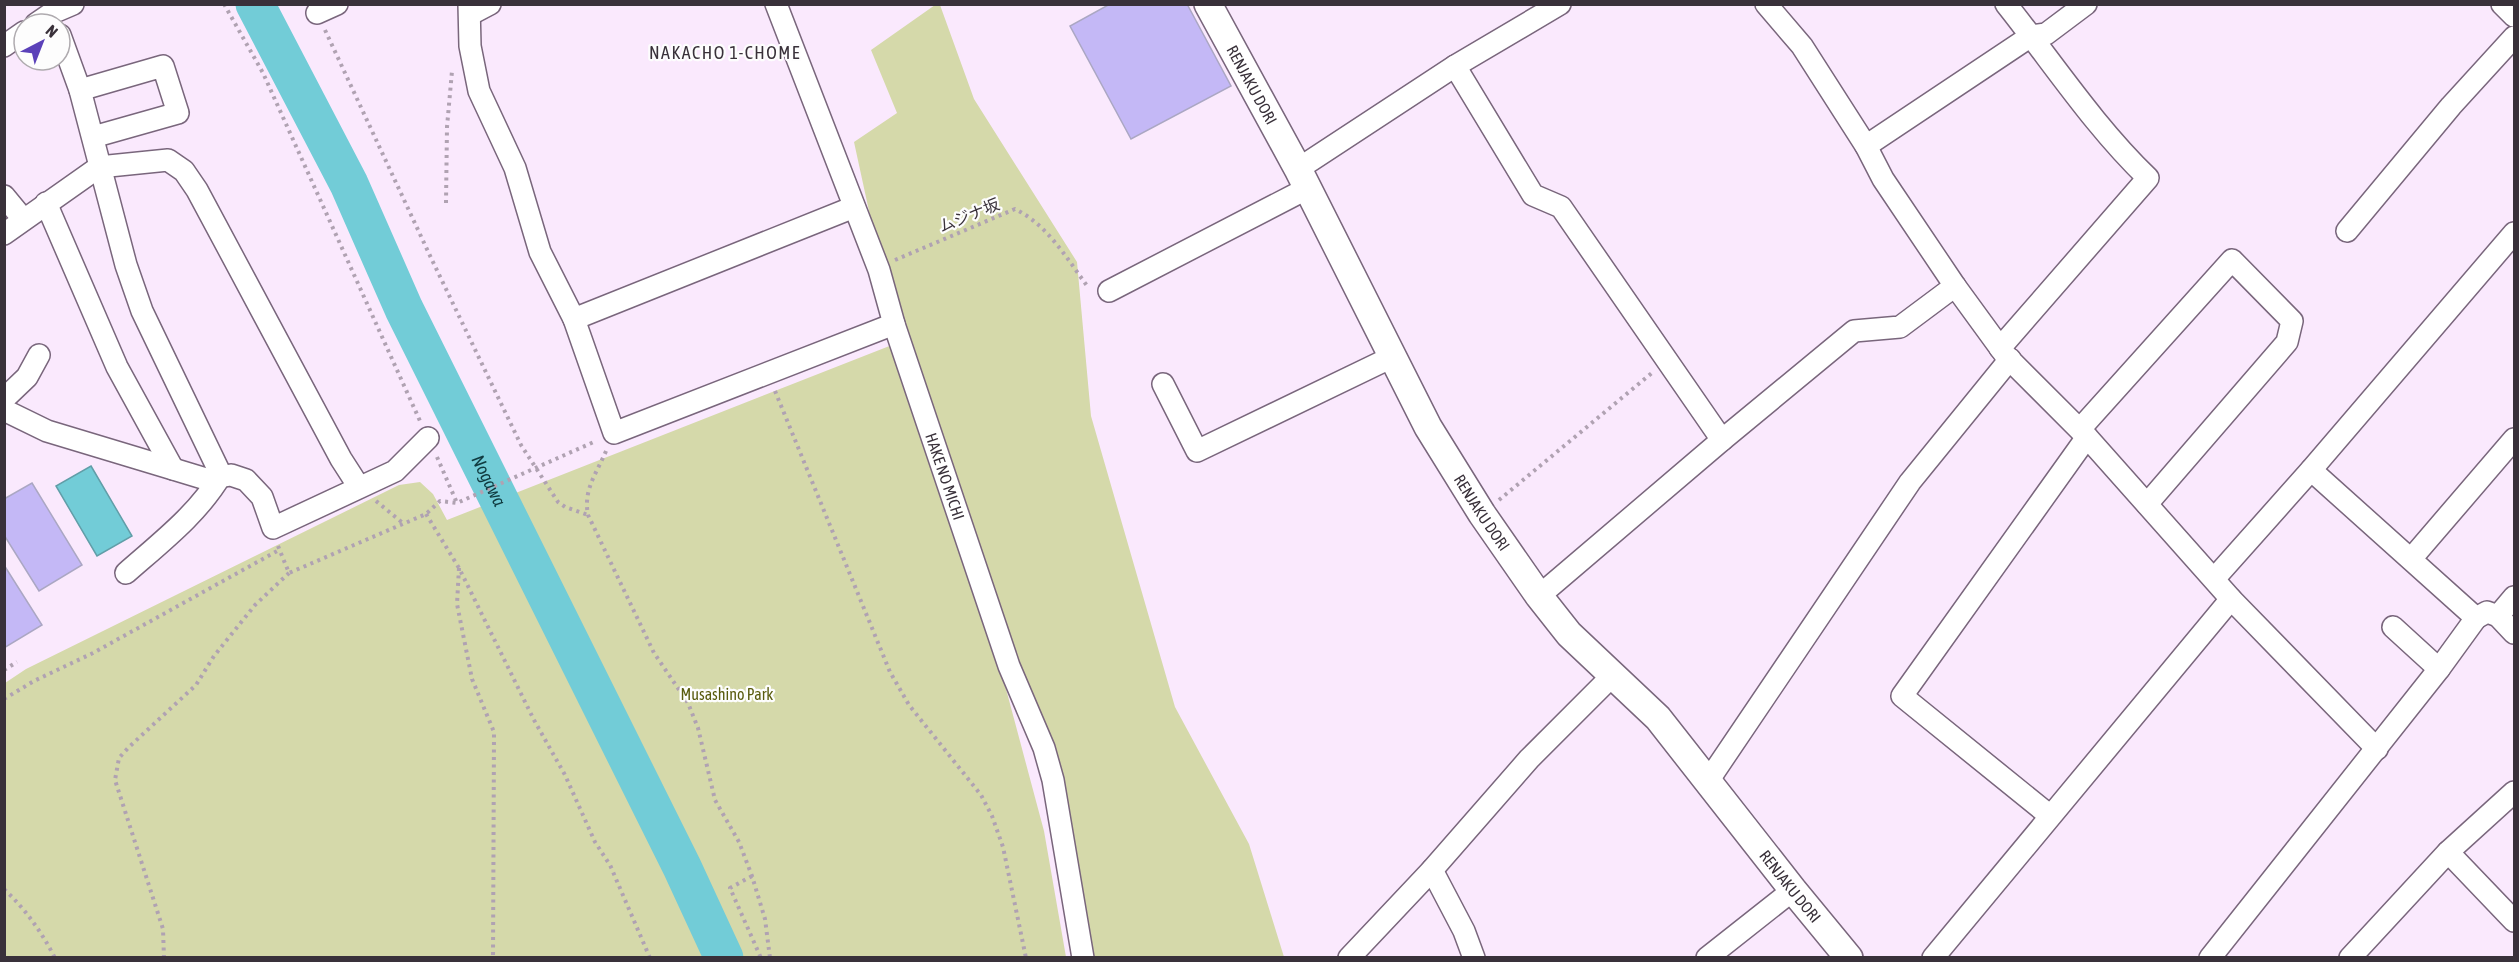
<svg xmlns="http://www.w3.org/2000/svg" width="2519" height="962" font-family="'Asap Condensed','Noto Sans JP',sans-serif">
<rect width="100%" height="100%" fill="#fae9fd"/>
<path fill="#d5d9aa" d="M935,5h5l34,94 103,163 14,154 84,291 74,137 35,113h-194l-38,-201 -85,-230 -88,-269 -25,-115 43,-29 -26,-63z
M892,345l110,329 42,157 22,126 -1061,1v-275l21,-14 373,-184 21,-3 13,12 14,26z"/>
<path fill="#72ccd7" stroke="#619ea8" stroke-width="1.5" d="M91,466l41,70 -35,20 -41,-70z"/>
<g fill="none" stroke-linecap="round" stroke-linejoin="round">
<path stroke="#72ccd7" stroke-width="39" id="s1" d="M255,4l94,180 55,125 278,558 42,91"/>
</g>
<path fill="#c4b8f6" stroke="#aba7c3" stroke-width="1.5" d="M1110,4h77l44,82 -100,53 -61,-113z
M32,483l50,82 -43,26 -35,-56v-36z
M4,565l38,60 -38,23z"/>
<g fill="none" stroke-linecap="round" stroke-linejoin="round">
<g stroke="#79667c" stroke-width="24">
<g id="minor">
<path d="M469,4l1,42 9,45 36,77 25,84 34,67 40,114 280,-109"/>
<path id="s2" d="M776,4l103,266 15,54 115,342 35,82 9,32 30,178"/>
<path d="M1766,4l36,42 64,100 17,33 72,107 51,70 81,81 144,162 146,150"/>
<path d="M2502,4l12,12"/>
<path d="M317,13l20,-9"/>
<path d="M471,14l19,-10"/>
<path d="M36,24l16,-11 21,-9"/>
<path d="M60,35l20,55 46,175 16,46 79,164"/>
<path d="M4,46l20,-14"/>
<path d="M1455,66l78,129 28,12 161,233"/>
<path d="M80,90l83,-24 15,47 -85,24"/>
<path d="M1866,146l165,-110 15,-2 40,-30"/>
<path d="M1298,169l157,-103 105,-62"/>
<path d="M4,196l19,23"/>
<path d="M46,203l71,164 56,102"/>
<path d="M2347,231l104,-125 63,-69"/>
<path d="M4,234l95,-67 69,-7 16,11 13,19 144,269 18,28"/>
<path d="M1109,291l199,-103"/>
<path d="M574,319l280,-112"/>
<path d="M2000,348l148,-170c-54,-52 -95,-115 -142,-174"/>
<path d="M1163,384l34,67 195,-94"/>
<path d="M4,399l23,-22 12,-22"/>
<path d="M4,410l43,21 126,38 33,10 25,-4 15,5 16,17 11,31 122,-57 33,-33"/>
<path d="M2080,429l152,-169 60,61 -5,21 -140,162"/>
<path d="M2311,470l165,148 11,-6 11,4 16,17"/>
<path d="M2411,559l103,-120"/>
<path d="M126,573c34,-30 72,-59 95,-98"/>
<path d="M2214,579l97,-109 203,-237"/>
<path d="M1539,596l183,-156 132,-109 46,-4 55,-41"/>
<path d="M2498,616l16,-19"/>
<path d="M2393,627l46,42"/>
<path d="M1708,781l202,-299 100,-123"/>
<path d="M2049,815l-147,-119 185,-259"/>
<path d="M2448,852l66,69"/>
<path d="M1432,870l32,61 10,27"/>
<path d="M1349,958l83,-88 97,-111 83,-83"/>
<path d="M1707,958l86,-68"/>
<path d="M1933,958l298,-359"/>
<path d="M2210,958l229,-289 37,-51"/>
<path d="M2350,958l98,-106 66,-60"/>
</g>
</g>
<g stroke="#79667c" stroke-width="30">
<g id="major">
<path id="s3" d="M1208,4l90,165 130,258 54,87 57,82 30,38 89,84 135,172 56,68"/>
</g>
</g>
<path stroke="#b0a2b2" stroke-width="4" stroke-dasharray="3 4.5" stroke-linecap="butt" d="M224,4l39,69 157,348
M325,30l107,230 89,185 37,57 7,5 23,8
M446,203l1,-76 5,-56
M895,260l120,-51c33,16 52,50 73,78
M775,391l115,281 19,33 72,90 11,21 11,31 23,111
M606,451c-9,22 -23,38 -18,64l66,138 34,50 10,25 17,72 24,42 13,34 13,43 5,39
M437,457l20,46
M1499,500l154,-128
M376,501l28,23
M426,514l33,54 75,152 31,55 30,67 15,23 40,93
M278,546l11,27 137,-59 14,-13 17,2 139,-62
M459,568l-2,36 15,75 22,53 -1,226
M4,670l13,-8
M4,699l30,-18 59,-28 186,-103
M752,876l-22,12 31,70
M4,889c22,21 37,42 51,69
M164,958l-1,-29 -48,-149 4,-22 10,-11 67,-62 18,-29 41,-51 34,-32"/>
<use href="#minor" stroke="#fff" stroke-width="21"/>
<use href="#major" stroke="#fff" stroke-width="27"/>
</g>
<g text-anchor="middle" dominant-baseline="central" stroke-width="4.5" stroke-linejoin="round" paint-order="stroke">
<g font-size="16" fill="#39313a" stroke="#fdfdfd">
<text stroke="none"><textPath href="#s3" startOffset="92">RENJAKU DORI</textPath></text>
<text transform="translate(969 215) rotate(-22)">ムジナ坂</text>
<text stroke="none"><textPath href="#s2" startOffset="502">HAKE NO MICHI</textPath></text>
<text stroke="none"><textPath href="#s3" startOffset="578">RENJAKU DORI</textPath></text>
<text stroke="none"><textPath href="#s3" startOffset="1064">RENJAKU DORI</textPath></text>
</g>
<g font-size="16" fill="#595b0e" stroke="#fdfdfd">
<text x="727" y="694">Musashino Park</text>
</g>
<g font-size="18" letter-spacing="1.5" fill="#39313a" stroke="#fdfdfd">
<text x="725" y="52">NAKACHO 1-CHOME</text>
</g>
<g font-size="18" font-style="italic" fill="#103b40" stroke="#fdfdfd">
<text stroke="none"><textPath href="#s1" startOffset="531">Nogawa</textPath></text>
</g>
</g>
<rect width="2519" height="962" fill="none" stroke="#39313a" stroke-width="12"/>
<g transform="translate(42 42) rotate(42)"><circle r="28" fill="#fdfdfd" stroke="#afabaf" stroke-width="1.5"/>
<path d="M0-4.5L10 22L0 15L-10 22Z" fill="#5b41b9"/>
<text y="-9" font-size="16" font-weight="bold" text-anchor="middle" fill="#39313a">N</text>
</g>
</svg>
